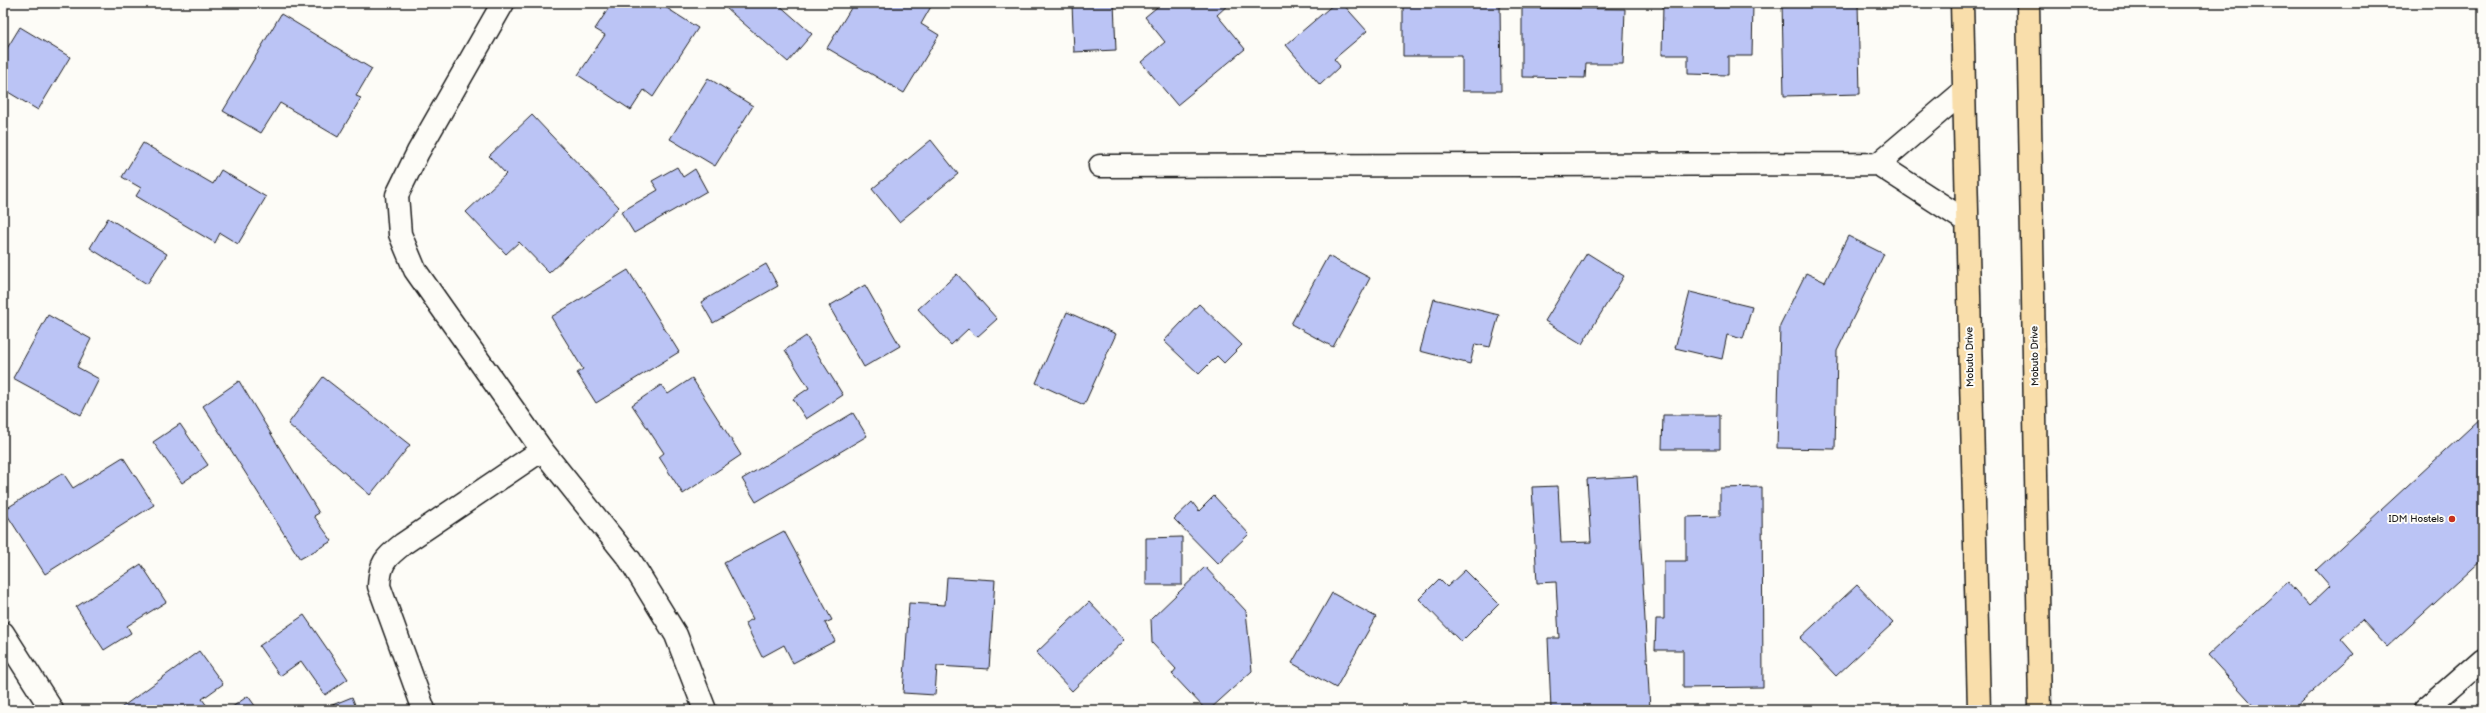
<svg xmlns="http://www.w3.org/2000/svg" width="2486" height="713" font-family="'Balsamiq Sans',sans-serif">
<rect width="100%" height="100%" fill="#fdfcf7"/>
<filter id="ink" filterUnits="userSpaceOnUse"><feTurbulence type="fractalNoise" baseFrequency=".025" numOctaves="2"/><feDisplacementMap in="SourceGraphic" scale="8" xChannelSelector="R" yChannelSelector="G"/><feConvolveMatrix kernelMatrix="1 2 1 2 8 2 1 2 1" color-interpolation-filters="sRGB"/></filter>
<g filter="url(#ink)">
<path fill="#bbc4f5" stroke="#1c1c1c" d="M612,3h47l39,25 -45,69 -9,-7 -13,20 -53,-35 27,-40 -10,-6z
M730,3h47l35,31 -24,28 -62,-54z
M854,3h79l-12,21 18,11 -35,58 -77,-45z
M1114,3l2,47 -42,2 -2,-48z
M1162,3h68l-13,12 28,34 -68,56 -36,-43 24,-20 -20,-25z
M1335,3h7l25,28 -33,28 6,7 -20,19 -34,-40z
M1403,3h97l1,88h-39v-35h-59z
M1663,3h90l-1,53h-24v19l-40,-1v-19h-26z
M1782,3h76l2,91 -76,2z
M1522,8l103,1 -2,55h-37l-1,14 -63,-1z
M281,14l91,55 -16,27 5,2 -23,39 -58,-34 -19,30 -38,-22z
M20,27l50,30 -32,53 -35,-21v-34z
M708,78l45,28 -38,60 -45,-27z
M532,115l87,92 -70,66 -30,-31 -13,12 -40,-42 40,-38 -17,-18z
M931,140l27,34 -59,48 -27,-33z
M143,143l70,41 8,-14 45,27 -28,47 -18,-11 -5,10 -79,-47 5,-8 -19,-11z
M677,167l6,10 12,-8 12,22 -73,42 -13,-21 37,-22 -6,-9z
M108,218l59,36 -20,30 -57,-36z
M1848,236l36,18 -47,97 -2,98 -58,-1 3,-123 26,-52 19,9z
M1587,253l37,23 -42,68 -37,-23z
M1328,256l42,22 -37,69 -42,-23z
M766,264l12,22 -65,37 -12,-21z
M628,270l51,82 -83,51 -19,-30 6,-4 -32,-52z
M957,274l40,45 -20,18 -9,-8 -17,16 -33,-36z
M865,285l35,61 -36,21 -35,-61z
M1690,292l62,15 -9,32 -16,-4 -5,24 -47,-11z
M1434,299l65,16 -9,32 -15,-3 -5,20 -50,-13z
M1199,304l43,41 -18,18 -7,-7 -18,18 -35,-33z
M1067,312l49,22 -32,71 -48,-22z
M48,315l43,24 -14,28 22,12 -18,36 -68,-37z
M806,336l37,59 -37,24 -13,-20 16,-11 -24,-38z
M323,377l87,68 -40,50 -82,-71z
M692,378l49,77 -58,39 -24,-37 5,-4 -32,-48 29,-20 7,9z
M239,381l80,132 -5,3 18,25 -32,18 -97,-153z
M853,413l14,23 -111,66 -14,-23z
M1663,415h57v34h-58z
M2483,416v143l-96,88 -25,-27 -21,19 13,15 -62,56h-34l-50,-55 80,-73 21,24 21,-20 -14,-16z
M180,424l28,41 -26,18 -29,-41z
M123,457l31,48 -109,69 -41,-64 59,-37 10,15z
M1637,476l13,234h-99l-3,-72h11l-3,-56 -19,1 -5,-96 26,-1 3,57 30,-1 -4,-63z
M1762,487l1,200 -80,1v-38h-28l1,-31h8v-58h22v-44l34,-1v-28z
M1214,496l35,38 -31,30 -44,-45 18,-17 7,9z
M784,531l48,89 -7,3 10,18 -42,22 -9,-18 -22,12 -17,-34 8,-4 -29,-56z
M1182,537v48h-36v-47z
M141,564l25,38 -39,24 4,7 -27,17 -28,-43z
M1205,567l41,44 6,60 -43,39h-3l-34,-36 4,-5 -24,-26 -1,-24z
M1465,570l34,34 -38,38 -42,-43 20,-20 8,8z
M947,577l48,3 -6,89 -52,-3 -2,29 -32,-2 6,-90 36,2z
M1857,585l36,38 -57,53 -36,-38z
M1332,593l44,24 -40,71 -44,-25z
M1089,602l36,38 -53,51 -36,-38z
M304,615l44,64 -23,16 -24,-34 -21,15 -21,-30z
M199,651l24,33 -21,15 8,11h-92z
M248,696l10,14h-30z
M352,697l5,13h-37z"/>
<g fill="none" stroke-linecap="round" stroke-linejoin="round">
<g stroke="#1c1c1c" stroke-width="25">
<path id="minor" d="M503,3l-85,149 -21,43 3,39 15,36 127,180 88,110 46,75 29,75
M1878,164l86,-73
M1100,166l778,-2 88,57
M3,633l49,77
M424,710l-45,-124c1,-23 6,-28 24,-42l139,-94
M2425,710l58,-51"/>
</g>
<g stroke="#1c1c1c" stroke-width="25">
<path id="major" d="M1962,3l17,707
M2028,3l12,707"/>
</g>
<use href="#minor" stroke="#fdfcf7" stroke-width="22"/>
<use href="#major" stroke="#f9deab" stroke-width="22"/>
</g>
</g>
<circle fill="#c8321e" stroke="#fdfcf7" stroke-width="1.5" cx="2452" cy="519" r="4"/>
<g text-anchor="middle" dominant-baseline="central" stroke-width="4" stroke-linejoin="round" paint-order="stroke">
<g font-size="10" fill="#1c1c1c" stroke="#fdfcf7">
<text transform="translate(2035 356) rotate(-91)">Mobuto Drive</text>
<text transform="translate(1970 357) rotate(-91)">Mobutu Drive</text>
</g>
<g font-size="10" fill="#1c1c1c" stroke="#fdfcf7" text-anchor="end">
<text x="2444" y="519">IDM Hostels</text>
</g>
</g>
<rect width="2486" height="713" fill="none" stroke="#fdfcf7" stroke-width="16"/>
<rect x="8" y="8" width="2470" height="697" fill="none" stroke="#1c1c1c" stroke-width="1.5" filter="url(#ink)"/>
</svg>
